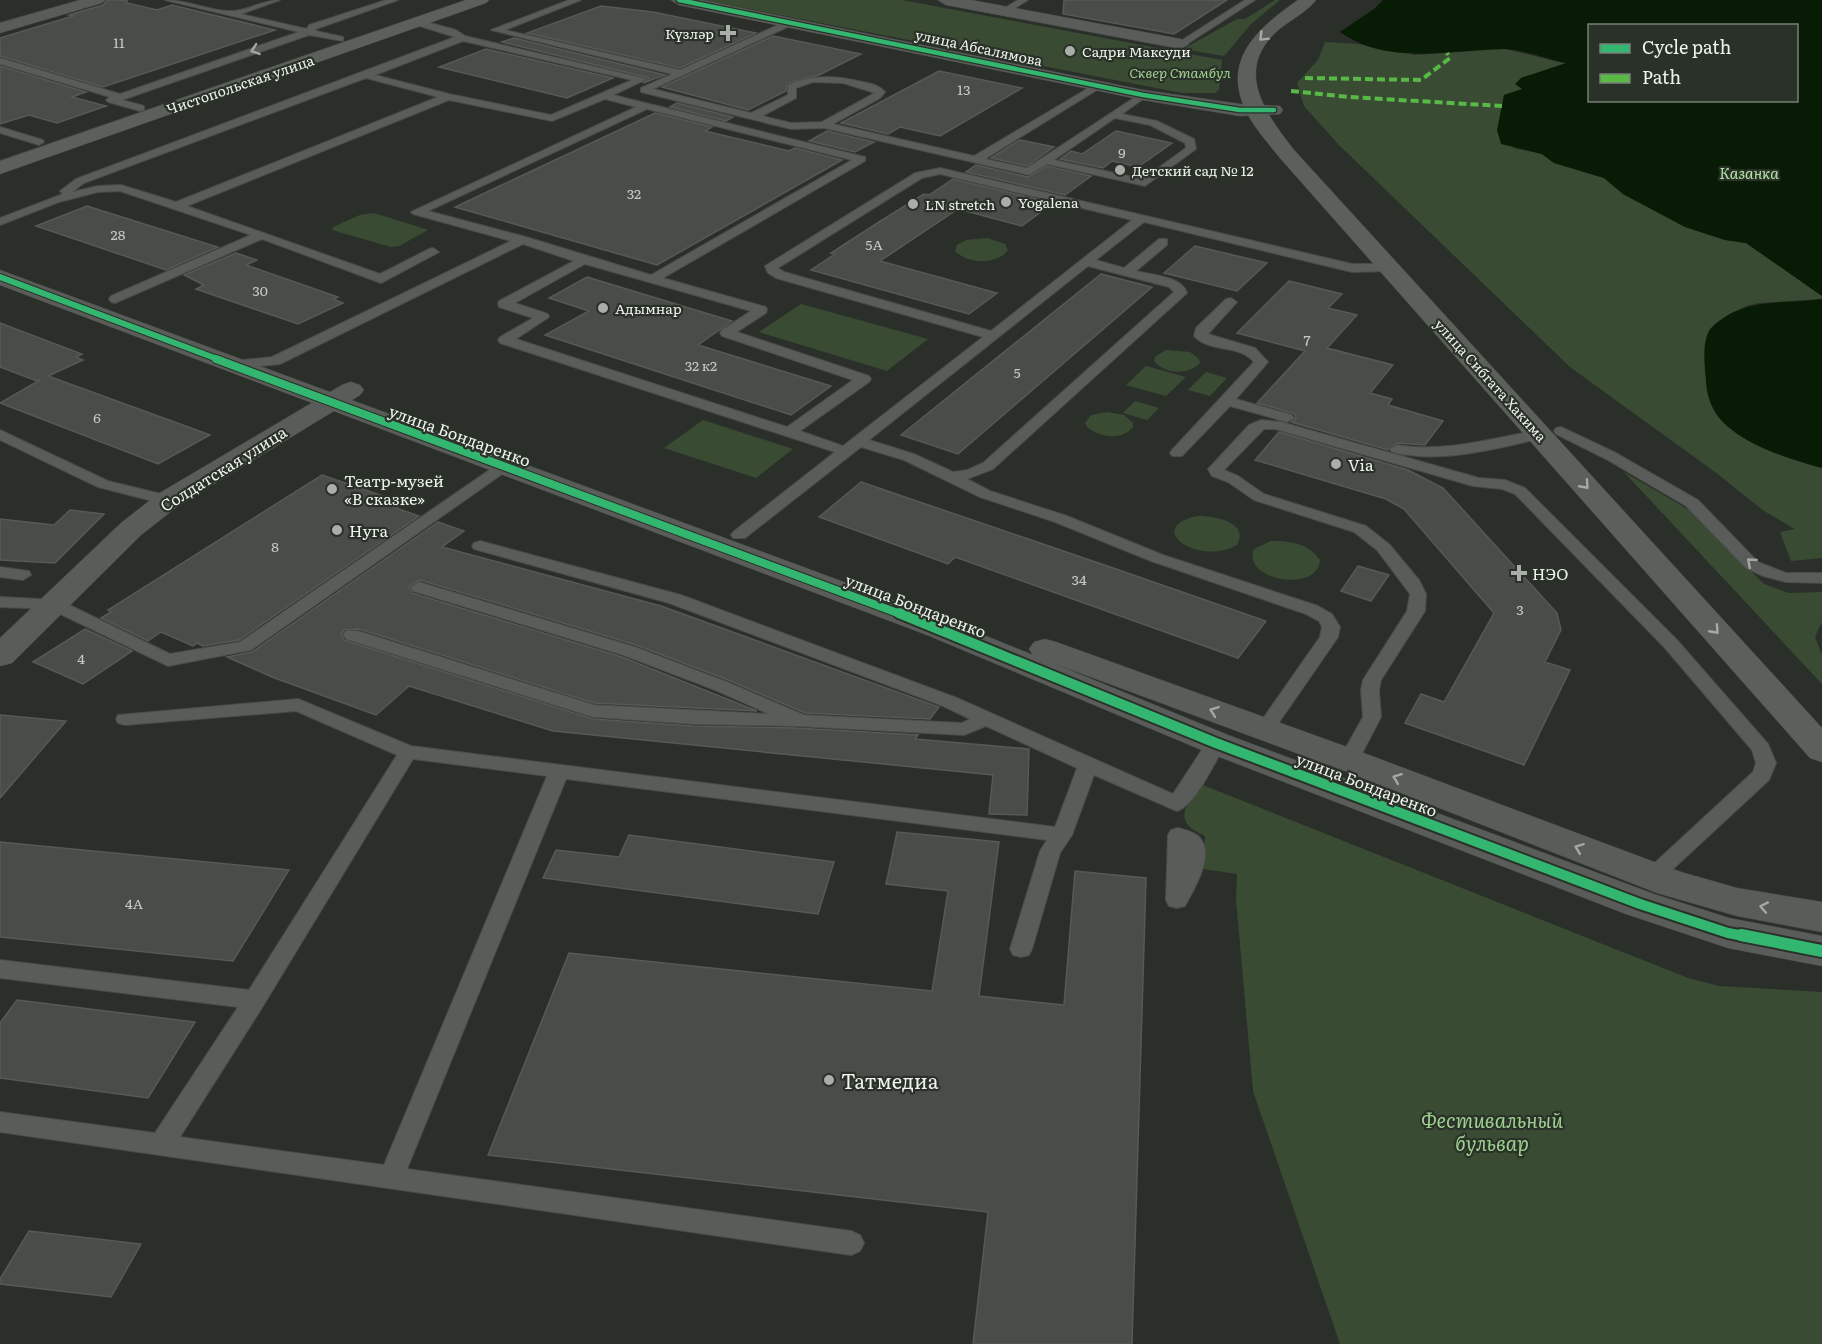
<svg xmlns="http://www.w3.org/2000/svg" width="1822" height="1344" font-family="Literata,serif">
<rect width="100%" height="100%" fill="#2b2f2a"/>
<path fill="#394c33" d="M703,0h199l320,60 -3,30 -4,3h-33z
M1275,0h5l-29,24 -27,32 -41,-7 54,-30h8z
M1325,42l33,2 56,11 91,-6 62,15 -46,14 2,11 -19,6 -2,16 11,37 29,6 12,9 50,15 19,16 62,33 40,13 21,3 76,53v3l-64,4 -12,3 -31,18c-3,19 -10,41 -9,60 3,53 74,72 116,84v90l-31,3 -11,-29 15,-3 -31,-18 -49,-39 -145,-105 -231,-222 -35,-39 -7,-23 21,-23z
M374,213l51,16 3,1 -29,16 -8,1 -59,-17 1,-3 27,-12z
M987,238l18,6 3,6c-10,15 -41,14 -53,1l2,-6 9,-5z
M801,304l127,35 -41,32 -128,-39z
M1166,350l24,2 9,7 1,4c-11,13 -38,11 -46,-3l2,-4z
M1146,366l40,11 -20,19 -40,-11z
M1206,372l21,6 -17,18 -22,-6z
M1135,401l24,7 -12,12 -24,-7z
M1107,412l17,3 9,8v4c-11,14 -34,10 -46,0l-2,-4 6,-8z
M703,420l90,29 -37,29 -92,-30z
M1624,472l65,38 75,74 25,9 33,-1v30l-7,15 7,18v29z
M1198,516c16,0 52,6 39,29 -39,22 -95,-18 -39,-29z
M1271,541c19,0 37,2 49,19 -2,34 -79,20 -66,-11z
M1200,784l488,194 31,8 103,6v352h-482l-87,-253 -17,-192 1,-25 -34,-5 2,-33c-33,-14 -20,-29 -5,-52z"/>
<path fill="#081b04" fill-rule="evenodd" d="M1383,0h439v296l-76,-53 -21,-3 -40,-13 -62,-33 -19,-16 -50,-15 -12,-9 -41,-10 -4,-14 7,-35 18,-6 -7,-5 6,-6 45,-15c-20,-4 -44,-14 -64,-14 -55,1 -113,17 -162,-17l34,-23zM1590,26h206v74h-206z
M1822,299v169c-33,-9 -96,-28 -110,-62 -5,-11 -6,-24 -7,-36 -1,-14 -2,-29 5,-41 33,-33 70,-24 112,-30z"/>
<path fill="#494c48" stroke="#565a55" stroke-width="1.5" d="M107,0h20v3l30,7 15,-5 103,25 -172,57 -103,-31v-18l73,-22 -4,-1 34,-10z
M1064,0h163l-53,34 -111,-20z
M601,6l52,6 103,21 -76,35 -153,-35z
M773,36l88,18 -42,21 -32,8 -1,8 -38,19 -86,-23z
M514,38l151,37 -22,8 6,-5 -147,-36z
M486,49l127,29 -46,20 -128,-31z
M0,66l86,26 -14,5 34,9 -49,17 -28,-8 -29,9z
M939,71l83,17 -82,48 -40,-9 -12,7 -47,-11z
M677,103l56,14 -7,4 -56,-14z
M655,113l57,14 -7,4 84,20 6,-3 47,12 -185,105 -202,-58z
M827,131l47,11 -19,10 -46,-11z
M1116,131l56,12 -34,24 -26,-6 -9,7 -43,-9 11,-8 11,3z
M1020,140l34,7 -27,19 -36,-8z
M976,165l52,12 19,-11 44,10 -26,19 -99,-23z
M953,179l100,24 -31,23 -64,-17 -78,52 117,32 -28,21 -158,-44 24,-16 -4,-1 48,-31 45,-28 5,1z
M87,206l73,23 58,18 -52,23 -130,-44z
M1195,246l72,17 -30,28 -73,-18z
M236,253l21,7 -11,5 92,32 -5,2 10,4 -45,21 -102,-35 8,-4 -20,-10z
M1101,274l51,13 -194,167 -57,-19z
M587,277l145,44 -34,24 133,41 -40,29 -246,-80 44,-24 -40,-13z
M1289,281l53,13 -14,14 29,7 -30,33 66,17 -23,28 22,6 -4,6 55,16 -18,24 -28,-2 -9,7 -97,-28 5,-3 -1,-5 -38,-11 48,-52 -68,-18z
M0,323l82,31 -6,3 7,3 -35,16 162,59 -52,29 -158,-61 40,-23 -3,1 -37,-14z
M1279,432l129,38 35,18 114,125 4,17 -16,32 25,8 -46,95 -119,-42 16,-29 23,8 50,-89 -90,-104 -18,-10 -131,-39z
M322,475l81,28 -7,5 23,8 -180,124 -36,6 -6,-3 -4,3 -32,-14 -13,9 -47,-23 10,-6 -3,-2z
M861,482l255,87 150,52 -28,37 -283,-101 -7,7 -129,-47z
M70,510l34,4 -49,49 -55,-3v-41l54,6z
M438,522l26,9 -22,16 219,59 278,101 -9,12 -125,-6 -77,-33 -92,-35 -216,-65 -11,6 3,7 210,64 135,54 -163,-8 -235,-74 -15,1 -3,5 3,5 249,79 100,7 102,2 123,7 -3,4 114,10 -2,66 -38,-1 4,-39 -440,-44 -144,-45 -33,29 -104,-38 -45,-20 25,-5z
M1358,566l31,9 -18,26 -30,-10z
M85,629l47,22 -49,33 -50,-22z
M0,715l66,6 -66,77z
M897,832l102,10 -20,154 85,9 11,-134 71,7 -14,466h-159l15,-132 -500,-57 81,-202 363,38 16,-100 -62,-7z
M629,835l205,27 -16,52 -275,-36 13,-28 63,7z
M0,842l289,28 -56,91 -233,-24z
M17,1000l178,22 -47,76 -148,-20v-55z
M29,1231l112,13 -30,53 -111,-13v-5z"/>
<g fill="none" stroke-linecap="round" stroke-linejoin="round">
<g stroke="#484b47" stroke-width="2">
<path id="service" d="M165,0c23,0 44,11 65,11 15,1 32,-11 50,-11l-39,14 66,15 2,-4 77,-25h12l-82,29v2l27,6v4l-34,-6 -187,65 22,6v4l-4,1 -32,-9 -2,-2 4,-3 -110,-33v-6l120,36 179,-62z
M569,0h12l-76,30 175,40 111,-51 3,1v4l-141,65 98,24 37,-18v-10c26,-11 48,-9 75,-3 9,2 16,3 22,10l-5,6 -47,26 141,32 123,-73 3,1v4l-115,71 42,9 116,-76 5,3 -2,2 -24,17 35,7 37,18 2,10 -51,37 -98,-22 -18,11 -205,-47 -33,1 -150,-37v-4l31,-14 -181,-44zM813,82l30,1 32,10 -53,29 -31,1 -29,-7 34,-18v-10zM1115,118l35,7 35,18 1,5 -43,31 -89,-19z
M1018,0h10l-21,13 -7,-2z
M1245,0h10l-71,46 -8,-2z
M416,19l40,11 9,6 182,43 -34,16 252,62v4l-202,117 103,29 1,3 -1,3 -29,19 132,44 2,3 -2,3 -69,49 43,15 140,-109 -207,-59 -8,-5 -3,-7 150,-93 25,-5 412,96h41v6l-4,1 -37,1 -208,-50 -48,38 28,8 35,-29h8v6l-31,26c15,4 46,5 51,22l-194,176 -26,10 23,12 77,25 96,39 155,51 14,8 8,13 -2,10 -67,97 -7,2 -7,-2 -2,-4 65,-93 2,-10 -3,-6 -13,-7 -155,-53 -96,-39 -75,-25 -76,-37 -43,-13 -116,91h-12l-2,-3 2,-3 102,-80 -335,-109 -2,-3 2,-3 33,-19 -34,-11 -1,-3 1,-3 75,-40 -51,-17 -243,120 -46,5 -7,-4 7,-4 38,-4 239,-116 -98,-27 -2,-2 225,-105 -31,-8 -53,22 -103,-21 -262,106 193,68 49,-25 4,-1 6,4 -58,31 -119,-44 -147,64 -4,-1 -2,-3 2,-3 140,-61 -131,-44 -22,1 -39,10 -59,23v-7l63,-24 -3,-3 16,-12 379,-142 -42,-13v-4zM463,41l169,39 -81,35 -102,-21 -74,-19zM366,78l72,19 -262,105 -55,-17 -23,1 -26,6 12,-9zM647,109l205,51 -201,115 -125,-38 -98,-26zM940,174l192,46 -141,111 -207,-59 -6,-4 144,-90zM585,264l166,47 -29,19 -2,3 2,3 131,44 -66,47 -271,-88 33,-22 -1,-3 -33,-11zM1088,266l81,21 5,5 -191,171 -16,7 -14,2 -39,-18 -45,-14z
M0,127l43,13 1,2 -5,3 -39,-12z
M1231,298l6,4 -29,32 47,14 13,14 -32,37 56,16 2,3 -7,4 -57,-16 -48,50h-10l-2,-3 2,-3 82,-88c-15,-18 -44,-9 -60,-26l2,-8 30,-29z
M1261,420l20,2 198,56 26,2 20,8 152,152 91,104 8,19 -7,17 -109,101 -7,3 -7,-3 -3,-5 3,-5 107,-99 3,-9 -4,-13 -87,-102 -150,-154 -13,-5 -29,-3 -198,-57h-11l-40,41 14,6 26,18 102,32 23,18 30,36 7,14 -1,17 -44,69 -2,10 2,27 -25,48 -7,1 -7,-1 -3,-5 24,-43 -2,-27 2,-10 44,-69 3,-17 -33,-44 -23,-18 -100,-32 -26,-18 -16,-6 -4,-7 3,-3 38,-41z
M1561,427l55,26 82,47 60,62 28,11h36v10l-36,-1 -23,-6 -17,-8 -60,-62 -80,-47 -50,-25 -2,-3 2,-3z
M0,430l108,51 66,16 2,3 -8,5 -70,-18 -98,-47z
M1540,430l5,1 2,3 -2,3c-47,12 -106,27 -153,15l-2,-3 7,-4c49,8 95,-7 143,-15z
M503,462l8,5 -3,3 -257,180 -83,16 -118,-57 -50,-2v-10l59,3 111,54 70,-12 258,-178z
M480,541l201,54 276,103 216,96 36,-55 7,-2 7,2 3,4c-10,17 -31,63 -49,68l-83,-36 -22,60 -12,18 -28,96 -3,6 -8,2 -8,-2 -3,-6 30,-98 7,-11 -481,-61 -159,390 444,62 9,4 4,8 -4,8 -9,4 -851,-123v-20l155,21 83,-126 -238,-29v-18l249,30 148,-235 -101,-44 -171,14 -7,-2 -2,-4 2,-4 180,-16 113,47 644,81 22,-59 -91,-42 -22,9 -169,-9 -102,-2 -100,-7 -247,-78 -3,-4 3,-4h12l236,74 175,9 -54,-24 -92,-35 -210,-64 -2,-4 8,-5 216,65 92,35 77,33 158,8 8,-4 -27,-13 -274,-103 -195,-54 -2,-3 2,-3zM413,759l134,17 -163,389 -204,-28 83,-131z
M0,567l29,4 2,4 -8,5 -23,-3z
M1178,828c7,2 18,4 22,10 15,18 -6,51 -15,68l-8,2 -8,-2 -3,-6 2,-65 3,-5z"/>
</g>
<g stroke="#484b47" stroke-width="1">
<path id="minor" d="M80,0h25l-3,3 -102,30v-10z
M671,0h31l441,90 97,14 40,2 3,4 -3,4 -40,2 -97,-16 -464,-95z
M938,0h33l210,39 8,5 -8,5 -235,-44z
M351,382l9,3 4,5 -4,5 -182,111 -37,29 -129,128 -12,3v-28l121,-115 37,-29 184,-109z"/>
</g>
<g stroke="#484b47" stroke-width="1">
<path id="tertiary" d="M0,270l949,351 84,34 -4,-6 5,-7 11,-3 11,3 305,110 320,120 56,16 85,14v30l-85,-16 -80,-23 -320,-125 -287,-106 178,73 426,159 75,24 93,18v30l-94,-18 -102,-34 -422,-163 -277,-116 -927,-350z"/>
</g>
<g stroke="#484b47" stroke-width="1">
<path id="secondary" d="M466,0h23l-3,3 -486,171v-13z
M1298,0h18c-10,13 -28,21 -40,32 -42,40 -10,82 18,118l528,578v34l-12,-4 -530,-600c-11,-14 -24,-28 -33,-45 -27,-53 11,-85 51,-113z"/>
</g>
<use href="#service" fill="#595c58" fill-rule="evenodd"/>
<use href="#minor" fill="#595c58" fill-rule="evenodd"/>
<use href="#tertiary" fill="#595c58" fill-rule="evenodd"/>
<use href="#secondary" fill="#5b615a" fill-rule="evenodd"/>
<path stroke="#58b947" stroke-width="4" stroke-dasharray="8 4" stroke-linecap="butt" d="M1305,78l116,2 29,-22 -3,-5
M1291,91l58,6 153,9"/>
<g stroke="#2a3128" stroke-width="7">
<path id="cycleway-far4" d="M679,0l464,95 97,15h34"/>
</g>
<g stroke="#2a3128" stroke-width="8">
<path id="cycleway-far3" d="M0,277l220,83"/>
</g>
<g stroke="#2a3128" stroke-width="10">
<path id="cycleway-far2" d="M216,359l687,256"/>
</g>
<g stroke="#2a3128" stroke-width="14">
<path id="cycleway-far1" d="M899,613l317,130 424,161 88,29 21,4"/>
</g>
<g stroke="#2a3128" stroke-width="16">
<path id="cycleway" d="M1741,935l81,16"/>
</g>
<use href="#cycleway-far4" stroke="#33b770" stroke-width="4.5"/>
<use href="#cycleway-far3" stroke="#33b770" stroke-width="6"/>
<use href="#cycleway-far2" stroke="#33b770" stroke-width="8"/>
<use href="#cycleway-far1" stroke="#33b770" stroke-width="10"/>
<use href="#cycleway" stroke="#33b770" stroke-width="12"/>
</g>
<defs><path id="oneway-chevron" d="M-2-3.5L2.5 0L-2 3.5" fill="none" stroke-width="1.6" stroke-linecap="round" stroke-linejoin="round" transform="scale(1.5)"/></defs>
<g stroke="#a4aaa4">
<use href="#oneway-chevron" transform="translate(1263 37) rotate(135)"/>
<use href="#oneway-chevron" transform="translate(1585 485) rotate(48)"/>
<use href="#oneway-chevron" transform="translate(1715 630) rotate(48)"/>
</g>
<g stroke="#a4a8a2">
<use href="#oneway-chevron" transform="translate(255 50) rotate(161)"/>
<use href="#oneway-chevron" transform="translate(1751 562) rotate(-139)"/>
<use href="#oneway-chevron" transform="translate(1214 711) rotate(-160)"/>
<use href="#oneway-chevron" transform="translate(1397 778) rotate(-159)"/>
<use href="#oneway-chevron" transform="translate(1579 848) rotate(-159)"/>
<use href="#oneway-chevron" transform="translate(1764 907) rotate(-169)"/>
</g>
<g fill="#aaaea9" stroke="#2a3128" stroke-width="2">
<path d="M725 24h6v6h6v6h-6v6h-6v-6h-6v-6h6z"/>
<circle cx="1070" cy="51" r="6"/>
<circle cx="1120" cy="170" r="6"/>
<circle cx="1006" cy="202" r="6"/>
<circle cx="913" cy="204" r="6"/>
<circle cx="603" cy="308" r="6"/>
<circle cx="1336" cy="464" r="6"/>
<circle cx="332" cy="489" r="6"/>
<circle cx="337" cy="530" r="6"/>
<path d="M1516 564h6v6h6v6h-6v6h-6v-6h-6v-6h6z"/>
<circle cx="829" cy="1080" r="6"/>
</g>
<g text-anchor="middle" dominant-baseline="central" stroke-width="4.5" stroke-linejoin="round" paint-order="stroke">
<g font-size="14" fill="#eef3ed" stroke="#2a3128" text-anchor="start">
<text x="714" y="33" text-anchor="end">Күзләр</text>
<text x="1082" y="51">Садри Максуди</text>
<text x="1132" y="170">Детский сад № 12</text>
<text x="1018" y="202">Yogalena</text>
<text x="925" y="204">LN stretch</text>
<text x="615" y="308">Адымнар</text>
</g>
<g font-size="14" fill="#c5c9c4">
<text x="119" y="42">11</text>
<text x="964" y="89">13</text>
<text x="1122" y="152">9</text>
<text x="634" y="193">32</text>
<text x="118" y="234">28</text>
<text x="874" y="244">5А</text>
<text x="260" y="290">30</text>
<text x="1307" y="339">7</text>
<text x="701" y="365">32 к2</text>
<text x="1017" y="372">5</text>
<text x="97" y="417">6</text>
<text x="275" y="546">8</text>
<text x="1079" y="579">34</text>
<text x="1520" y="609">3</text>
<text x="81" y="658">4</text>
<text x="134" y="903">4А</text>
</g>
<g font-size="14" fill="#eef3ed" stroke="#2a3128">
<text transform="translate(979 47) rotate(12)">улица Абсалямова</text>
<text transform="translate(240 84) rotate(-19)">Чистопольская улица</text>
<text transform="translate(1491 380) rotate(48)">улица Сибгата Хакима</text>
</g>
<g font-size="14" font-style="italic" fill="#9ed08f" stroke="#2a3128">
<text x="1180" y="72">Сквер Стамбул</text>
</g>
<g font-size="15" font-style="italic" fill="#b3e7a5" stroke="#2a3128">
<text x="1749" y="172">Казанка</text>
</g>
<g font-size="16" fill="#eef3ed" stroke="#2a3128">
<text transform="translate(460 435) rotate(20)">улица Бондаренко</text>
<text transform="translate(223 468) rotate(-32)">Солдатская улица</text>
<text transform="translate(916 605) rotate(21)">улица Бондаренко</text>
<text transform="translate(1367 784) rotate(21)">улица Бондаренко</text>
</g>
<g font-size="16" fill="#eef3ed" stroke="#2a3128" text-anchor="start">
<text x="1348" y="464">Via</text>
<text x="344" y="480">Театр-музей<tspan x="344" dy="18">«В сказке»</tspan></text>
<text x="349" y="530">Нуга</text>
<text x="1532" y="573">НЭО</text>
</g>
<g font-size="20" fill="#eef3ed" stroke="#2a3128" text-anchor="start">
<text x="841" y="1080">Татмедиа</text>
</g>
<g font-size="20" font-style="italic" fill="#9ed08f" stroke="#2a3128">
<text x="1492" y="1119">Фестивальный<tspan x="1492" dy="23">бульвар</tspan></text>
</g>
</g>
<rect x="1588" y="24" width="210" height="78" fill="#2a3128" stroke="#787f77" stroke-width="1.5"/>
<rect x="1600" y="44" width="30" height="9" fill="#33b770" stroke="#787f77" stroke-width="1.5"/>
<text x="1642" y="54" font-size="18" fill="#eef3ed">Cycle path</text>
<rect x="1600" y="74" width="30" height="9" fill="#58b947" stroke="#787f77" stroke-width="1.5"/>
<text x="1642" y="84" font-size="18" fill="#eef3ed">Path</text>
</svg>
